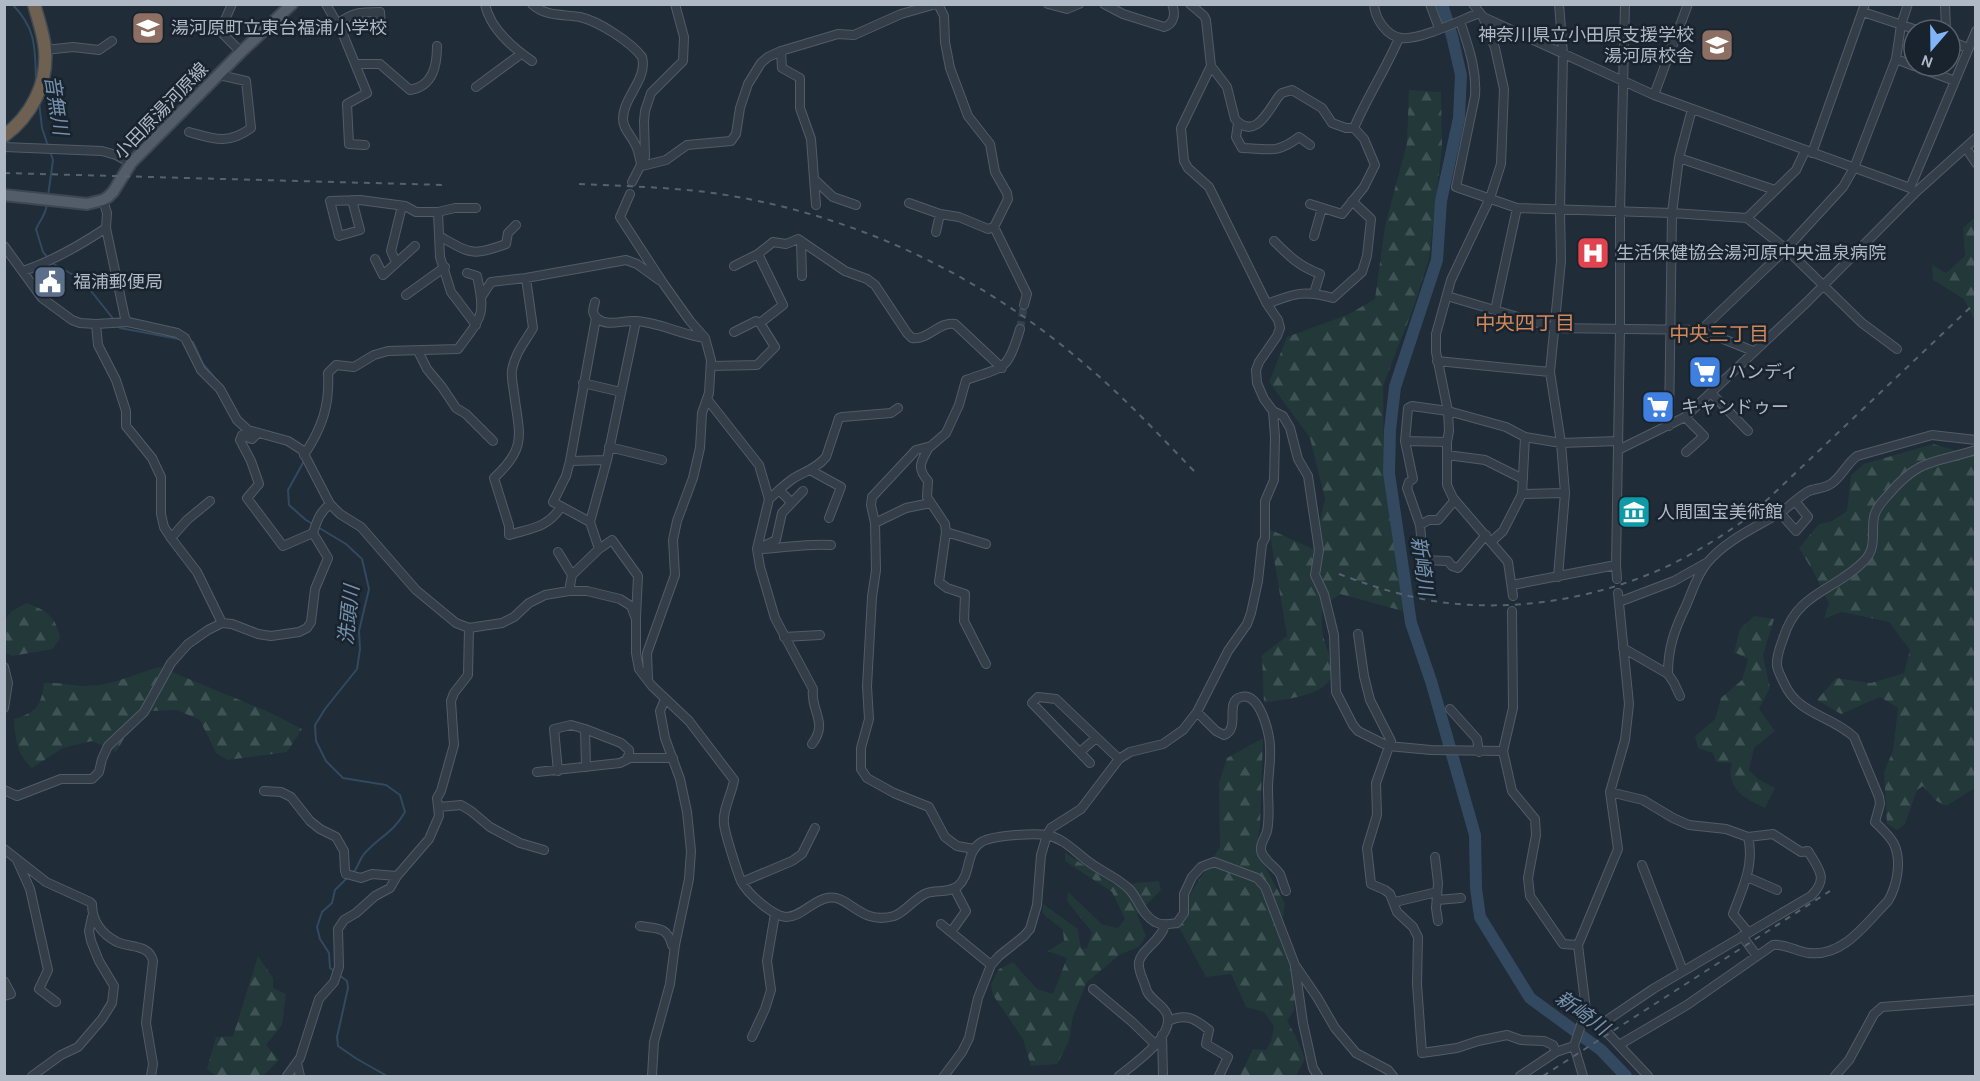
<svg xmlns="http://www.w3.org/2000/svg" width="1980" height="1081" font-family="Karla,'Noto Sans JP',sans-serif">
<defs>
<pattern id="forest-firs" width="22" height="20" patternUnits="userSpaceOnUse" patternTransform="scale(1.5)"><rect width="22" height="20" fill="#223839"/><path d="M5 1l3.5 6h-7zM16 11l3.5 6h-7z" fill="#405354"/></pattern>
</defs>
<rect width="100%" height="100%" fill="#202c38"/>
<path fill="url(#forest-firs)" d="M1409,90l32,2 1,56 -13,111 -14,44 -32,83 1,83 19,142 -63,-17 -18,13c0,9 -1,19 1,28 2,11 8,21 9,32 5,29 -49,32 -68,36l-2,-48 25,-19 -18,-107 44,20 12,-50 -15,-61 -41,-56 18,-45 62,-23 26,-15 10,-73 22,-83z
M1973,219h3l-1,102 -11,-22 -31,-19 -1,-15 14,8 19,-17 -2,-28z
M1933,444l42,12v332l-29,18 -11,-6 -12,-14 -6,4 -12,34 -8,6 -10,-6 -3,-52 9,-21 5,-43 -18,-11 -39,17 -24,-14 19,-22 35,5 33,-10 6,-23 -21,-28 -47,-10 -18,7 5,-15 -16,-33 -14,-23 20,-24 13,-3 15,-10 4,-36 13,-11z
M26,603c20,7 30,13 34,35l-7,11 -41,7 -7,-3v-34l7,-8z
M1754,616l20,3 -11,36 7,33 -11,21 16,22 -21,17 -5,22 9,9 17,9 -10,20c-13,-6 -31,-14 -34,-30 -1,-4 0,-11 1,-15l-16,-1 -3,-9 -15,-5 -3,-12 20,-17 6,-21 21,-18 6,-21 -14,-7 6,-23z
M160,667l109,45 33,17 -15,23 -60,8 -11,-7 -16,-33 -23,-10 -26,1 -19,14 -16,27 -24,-11 -29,7 -31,20c-15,-13 -17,-29 -18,-49 22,-7 27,-12 30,-36 14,-1 28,3 42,3 27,0 49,-13 74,-19z
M1263,738l-3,89 -4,22 29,55 -5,31 11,33 4,30 -1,13 -7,10 9,16 9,22 -9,17h-56l13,-27 13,1 5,-9 3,-15 -10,-14 -18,-5 -15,-33 -25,3 -26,-48 -7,-1 9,-21 38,-60 -1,-64 8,-25z
M1065,853l50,32 44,-4 2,9 -24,24 9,22 -7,11 -18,7 -34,28 -14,34 -4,25 -12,23 -26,2 -8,-27 -30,-44 -2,-11 8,-15 14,-7 24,27 16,5 14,-36 -19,-7 16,-10 -1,-11 -21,-17 1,-9 35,25 3,20 6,-1 5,-16 -25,-31 1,-9 35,33 15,3 7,-9 -13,-27 -47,-31z
M258,956l15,22v10l13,6 -4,31 -16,20 13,15 -16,16h-47l-9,-7 9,-32 17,-1z"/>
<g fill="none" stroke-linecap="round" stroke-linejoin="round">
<path stroke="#334960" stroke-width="2" d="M12,4c25,25 23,45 24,78
M39,102l3,26 6,18
M48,196l5,-36 -3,-9
M47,204c-2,13 -6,14 -11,25l7,23 5,6
M52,263l25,14 10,9 28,35
M118,325l2,3 59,11
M188,341l5,1 10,22 16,19
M304,461l-16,29 1,15 17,15 40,24 16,15 7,30 -10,42 1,18 -3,20 -32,40 -10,16 1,16 10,20 17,17 43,7 14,10 5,17c-12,21 -26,25 -41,42 -5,6 -6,14 -12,20
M347,878l-12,12 -3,13 -10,9 -5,15 3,12 9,14 1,15 17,13 1,7 -11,49 1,9 19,13 30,17"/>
<path stroke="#334960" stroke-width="12" d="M1442,4l10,32 9,39 -2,43 -18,83 -4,59 -42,127 -5,43 -1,43 22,150 20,58 44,154 1,53 4,29 50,81 71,52 25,26"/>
<path stroke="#35414d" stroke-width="8" stroke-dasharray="8 4" stroke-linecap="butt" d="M1020,329l4,-24"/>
<g stroke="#515c66" stroke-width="10">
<path id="minor" d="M232,4l-12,27 21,21
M326,4l16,28 25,61 -20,11 2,40 16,1
M485,4c5,25 28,44 47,57
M532,4c14,13 30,10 48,13 18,4 51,25 62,40 6,22 -19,40 -19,62 0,10 8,16 12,25 4,6 4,15 7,22
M938,4l6,12 1,26 5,26 18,48 22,28 5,28 12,21 1,6 -14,28 33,67 -3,11
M1048,4l19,5 12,-5
M1104,4l19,10 41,13c10,-3 12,-13 8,-23
M1190,4l14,12 2,4 5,46 -30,62 3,33 4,7 21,19 58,117 11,16 2,8 -3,8 -18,26 -3,8 1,13 7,16 9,12 10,5 7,12 8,31 10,17 11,74 -4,25 9,19 10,41 2,57 17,33 5,6 30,15 43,4 72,1
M1374,4c1,15 13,33 28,34 18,2 59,-18 77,-25
M1430,4l9,24
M1473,4l10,13 12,31 9,41 -3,75 -11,34 -39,82 -15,54v18l12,59 1,20 -2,11v43l6,13 55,64 5,34
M1945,4l1,26
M1863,12l54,18
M1483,17l171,78 226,82 30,11 6,4
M1460,21c8,25 17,48 15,75l-19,91 61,21 155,5 75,5 39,31 76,74 35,26
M336,25c17,-13 23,-13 44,-13l1,17
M1950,41l18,7
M45,50l28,-3 26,3 13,-9
M781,51l1,17 18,10v30l11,31 5,66
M1896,59l18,7
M356,64h24l30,26c23,-4 27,-24 27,-44
M1211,66l16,21 8,32c20,22 33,-8 44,-23l3,-3 10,-3 30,18 10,15 14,5h8c13,-31 32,-59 45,-90
M1915,66l40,15
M476,87l45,-33
M1654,95l34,-91
M1238,123l-2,14 6,11c27,1 35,6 57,-11l11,8
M189,132c25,7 39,13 62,-4l-5,-47 -27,-6
M4,147l98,4 14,4 15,8
M1966,148l10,15
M1812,153l53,-149
M1679,158l96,32
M642,166l24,-6 21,-15 44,-4 5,-7 4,-26 8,-24 13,-21 7,-6 13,-6 57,-17 16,1 47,-21 35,-10
M816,181l17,16 23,8
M632,182l13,-25 -1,-36 1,-10 6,-18 32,-32 1,-24 -9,-33
M1910,188l66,-157
M630,194l-10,23 43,66 27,38 15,17 6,22 -2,33 -7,20 -2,35 -7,30 -16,43 -4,19 2,35 -28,78 1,26
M103,200l4,13 -1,15 19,90 3,4 49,11 8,5 16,32 19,19 17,31 11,10 40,11 14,9 28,54 10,10 21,13 55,63 40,33 13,5 33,-5 12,-6 15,-14 16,-8 24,-4h18l33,8 11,7 5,13v34l3,16 13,17 37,35 45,59c-2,14 -12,30 -10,44 1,10 13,47 17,57 6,12 31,35 45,36 15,0 26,-16 41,-19 22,-5 32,28 67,18 12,-4 20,-18 33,-23 10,-3 22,0 31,-7 10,-9 9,-22 14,-33 2,-4 5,-8 8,-10 10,-8 55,-10 67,-8 18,4 28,17 42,27 13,10 30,16 41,28 9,10 12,25 25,32 7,4 15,2 22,1l7,-10v-19l8,-17 9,-10 13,-5 43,16 8,9 30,78 22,32 18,31 21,25 32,17 5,6
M352,200l8,30 -21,6 -9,-35 30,-1 45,6 11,6h22l17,-4h21
M909,203l31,11 19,3 29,12 6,-2
M1310,204l32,10 22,-27 11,-22 -11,-26 -10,-11
M438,212l2,45 11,35 25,33
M1747,218l49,-48 9,-19
M936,232l4,-18
M439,236c31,17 32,21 67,8l2,-11 8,-8
M1314,236l8,-28
M801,241l1,35
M1274,241c16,16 25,25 46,33l-6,19
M4,246l38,52 30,22 8,3 16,1 32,-2
M758,254l25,51 -23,18
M375,259l8,16 32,-29
M396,262l-5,-11 11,-45
M734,266l24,-12 15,-12 13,2 12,-5 47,32 22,8 8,6 32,48 5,5c17,2 27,-17 43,-14l47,44
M23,271c30,-10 56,-25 83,-43
M526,278l7,50c-8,14 -18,25 -21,42 -1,7 1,15 2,23 5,41 14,54 -20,85l15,48v9c23,-7 38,-7 52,-28
M406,295l39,-28
M482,296l9,-14 35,-4 100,-18 11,4 22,16
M1447,296l108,32 146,2 52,21
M595,302c-2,7 -4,12 3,17 10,8 25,1 37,2 24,1 47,14 70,17
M1267,304c28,-11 37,-14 66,-6l29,-26 5,-16 4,-37 -19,-18
M1495,310l22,-102
M96,324l2,21 18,35 10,31v15l26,32 9,19v37l3,13 7,11 26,34 25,51
M1701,330l85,-81 57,-62 11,-19 42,-109 5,-34 7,-21
M418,351l9,18 15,18 14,21 10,6 27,27
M1437,361l113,11
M711,366l46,-1 18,-18 -15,-24 -4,-2 -22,11
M583,383l38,9
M1711,393l37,38
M707,399l52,66 10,34 -12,50 3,18 15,51 38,71c-3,22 16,33 -1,55
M1685,417l19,19 -18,16
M1669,426l3,-213 7,-55 13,-49
M257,434l-5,5 -10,-4 -2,5 11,21 8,23 -12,14 36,48 30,-13
M1405,441l42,1
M609,447l53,13
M929,447c-8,15 -13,20 -1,34l-1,16 18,27 1,8 -7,50 8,6 18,6 -1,27 22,43
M1618,450l67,-33 122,-115 109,-110 60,-54
M304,455c18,-27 26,-50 24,-82l8,-8 18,2 20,-12 14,-4 70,-2c24,-33 28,-33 19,-73l-10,-3
M1447,455l38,5 38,19
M570,461l37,-1
M810,470l31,17 -12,31
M779,490l12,12
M1522,494l43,-1
M769,499c8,-7 16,-15 25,-21 12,-7 23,-10 32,-21l13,-39 3,-1 49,-4 7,-5
M1780,513l16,18 12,-14 -13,-16
M590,522l-37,-20 13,-26 4,-15 26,-143
M875,523l31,-15 25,-5
M1420,525l9,-5h9l17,-20
M946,532l40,12
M171,538l16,-18 23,-19
M1492,541l11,-10 19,-37 3,-57
M599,549l13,-9 26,36 -2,41
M757,549l19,-9 6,-27 21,-22
M761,549c24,-1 47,-6 70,-4
M558,552l14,23 -3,16
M1423,560l25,1 4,5 6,2 28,-33
M572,575l27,-26 -9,-27 17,-62 29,-139
M1558,577l7,-84 -4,-50 -11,-71 11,-111 -1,-51 3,-156 -4,-50
M1425,579l-5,-54 -13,-37 2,-6 4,-3 -8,-38 3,-33 4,-2 36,5 58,16 19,10 36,6 57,-2
M1617,579l-1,-14 4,-236v-117l5,-208
M1512,585l104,-20
M1618,593l11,111 -4,36 -15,52 8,57 -40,96 8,65 62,66
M1619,602l55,-21 32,-18
M1512,611l1,97 -10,43 9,40 23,28 1,16 -8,43 2,18 33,48 15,1
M1358,634l6,42 6,24 21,41 -15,42 1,32 -10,33 4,36 14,6 5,4 7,18 16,15 5,10 -1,47 5,69 35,-5 21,-7 29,-6 14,5 23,1 9,4 3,7
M784,637l36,-2
M1623,648l45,26 6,9 6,13
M4,667l4,16 -4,25
M1668,674c0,-26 6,-43 17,-66 7,-15 11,-32 22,-45 18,-22 47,-35 71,-49 10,-6 19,-16 29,-22 7,-4 15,-3 22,-7 11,-5 17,-21 28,-29l75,-21 44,5
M1450,709l27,30 2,13
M1197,712l19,19 8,4c17,-6 0,-34 17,-38 19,-5 29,37 29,50 1,14 -2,28 -2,42 0,13 2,29 -1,42 -1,5 -6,11 -6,17 -1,10 14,18 19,26 2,5 4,12 6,17
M585,729l1,38
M1080,752l16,-14
M1090,763l-58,-60 6,-6 18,2 63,60
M558,771l-4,-42 17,-4 14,4 36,14 8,7v4l-3,6
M537,772l83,-9 10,-5h43
M4,790l13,6 44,-17h31l7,-7 3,-13 6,-13 36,-34 27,-49 17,-19 20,-14 14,-7 10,1 26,10 13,2 28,-4 8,-4 4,-6 4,-33 13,-31 -15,-25c4,-12 6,-20 17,-29
M264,791l17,1 10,5 19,24 10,8 16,8 8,14 1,20
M439,807l22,-2 10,6 19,16 30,16 24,7
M1748,837c7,28 -6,52 -15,77l15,18
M4,849l42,33 44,20 2,2c0,17 10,30 25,38 13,6 32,2 36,19l-7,62 7,41 -2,12
M974,849l-17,-3 -12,-9 -16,-30 -35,-14 -27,-15 -6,-9v-21l8,-29 -2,-33 5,-89 4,-27 -1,-47 -4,-18 1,-8 44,-47 15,-4 15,-13 13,-28 7,-25c38,-14 41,-7 54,-51
M1435,857l3,26 -2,25 2,13
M17,860l13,29 18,81 -9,19 17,13
M1642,865l41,106
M346,874l15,4 11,-4 25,2
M1747,877l30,13
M742,882l50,-21 10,-7 13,-26
M1437,900l24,-2
M1395,902l42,-10
M941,924l50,41
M640,926c17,3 27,0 32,19h3
M951,932l15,-21 -12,-23
M1742,936l15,20
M1295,967l8,56 10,45 5,8
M4,981l7,13 -7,2
M1093,989l38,32 25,24
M1168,1021c18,-8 26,-3 41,9l-3,14 22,13 -9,19
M1600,1025l53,-36 158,-93c18,-18 8,-26 -3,-45l-7,1 -28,-18 -25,3 -22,-8 -37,-4 -16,-7 -30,-18 -33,-8
M1162,1035l1,41
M752,1037l13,-28 6,-19 -4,-29 8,-47
M1619,1045l68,-40 86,-60c12,-2 24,7 36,8 35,4 57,-30 79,-52 9,-15 14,-40 6,-57 -4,-8 -12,-15 -19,-22l5,-18 -1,-7 -25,-60c-23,-22 -56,-22 -70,-54 -3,-6 -6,-12 -7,-17 -1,-9 3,-19 6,-27 14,-48 53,-48 82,-79 12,-13 6,-28 9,-43 2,-10 9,-16 15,-23 30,-36 46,-31 87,-44
M1574,1046l9,30
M297,1063l3,13
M32,1076l29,-21 17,-8 24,-28 10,-16 2,-17 -15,-25 -8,-20 -2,-10 3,-14
M287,1076l13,-18 19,-59 15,-17 5,-15 -1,-38 6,-9 12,-7 19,-17 15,-8 7,-12 32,-37 10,-23 -2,-18 4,-7 13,-46 -3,-44 3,-8 14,-18 1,-47
M652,1076l2,-34 16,-58 5,-39 14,-66 2,-28 -4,-39 -7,-33 -15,-41 -5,-27 5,-12
M944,1076l18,-24 7,-14 9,-40 13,-33 8,-9 25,-20 6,-7 7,-24 4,-50 6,-20 4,-7 30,-19 38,-50 11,-7 33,-8 20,-14 14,-18 31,-61 19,-27 4,-11 7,-32 4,-37 3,-6v-37l9,-21 1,-43 -2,-26
M1119,1076c15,-12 56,-40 48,-62 -4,-9 -14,-13 -19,-21 -2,-3 -3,-9 -5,-13 -2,-5 -5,-12 -4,-18 2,-12 22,-21 26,-37
M1520,1076l36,-24 18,-6 12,-36
M1835,1076l14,-16 25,-46 8,-7 94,-7"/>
</g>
<g stroke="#3d4752" stroke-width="14">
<path id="major" d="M4,195l83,9 16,-4 5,-3 5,-5 18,-29 110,-111 51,-48"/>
</g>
<g stroke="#3e4953" stroke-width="15">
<path id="highway" d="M4,136c27,-20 44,-52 41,-86 -1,-15 -7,-31 -11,-46"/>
</g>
<use href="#minor" stroke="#343e49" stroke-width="8"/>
<use href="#major" stroke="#525d69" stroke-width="10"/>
<use href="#highway" stroke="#6f6151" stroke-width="12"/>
<path stroke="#566270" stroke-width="2" stroke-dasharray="6 6" stroke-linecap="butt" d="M4,173l441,12
M579,184c42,2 85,3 127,8 142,19 274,81 382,175 38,32 72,69 107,105
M1339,574c29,11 58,20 88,26 80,14 168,0 241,-34 29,-14 56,-31 82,-50l226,-214
M1543,1076l287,-185"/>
</g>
<defs>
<g id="school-square" transform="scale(1.725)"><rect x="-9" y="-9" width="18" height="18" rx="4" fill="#8d6e63" stroke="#19232d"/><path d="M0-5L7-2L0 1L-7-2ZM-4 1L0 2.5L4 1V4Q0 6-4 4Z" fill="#fff"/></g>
<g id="hospital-square" transform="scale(1.725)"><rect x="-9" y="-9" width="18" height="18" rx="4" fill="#e0444e" stroke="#19232d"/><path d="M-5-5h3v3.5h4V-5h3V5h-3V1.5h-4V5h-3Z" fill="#fff"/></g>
<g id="civic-square" transform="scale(1.725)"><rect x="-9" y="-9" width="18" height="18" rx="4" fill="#5c6f8a" stroke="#19232d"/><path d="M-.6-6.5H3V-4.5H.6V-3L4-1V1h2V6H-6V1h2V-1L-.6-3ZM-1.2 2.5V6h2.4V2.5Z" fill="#fff"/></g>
<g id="supermarket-square" transform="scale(1.725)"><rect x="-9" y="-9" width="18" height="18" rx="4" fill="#3f7fe0" stroke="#19232d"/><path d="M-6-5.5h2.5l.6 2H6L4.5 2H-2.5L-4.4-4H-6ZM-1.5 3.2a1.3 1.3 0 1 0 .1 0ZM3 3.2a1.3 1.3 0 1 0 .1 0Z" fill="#fff"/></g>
<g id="museum-square" transform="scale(1.725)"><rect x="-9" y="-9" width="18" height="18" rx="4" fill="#0f9aa8" stroke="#19232d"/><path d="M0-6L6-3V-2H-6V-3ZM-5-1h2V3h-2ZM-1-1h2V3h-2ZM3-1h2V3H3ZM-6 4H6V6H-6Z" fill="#fff"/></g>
</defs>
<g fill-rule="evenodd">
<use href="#school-square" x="148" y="28"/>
<use href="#school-square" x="1717" y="45"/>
<use href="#hospital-square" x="1593" y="253"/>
<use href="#civic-square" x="50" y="282"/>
<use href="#supermarket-square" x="1705" y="372"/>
<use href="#supermarket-square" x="1658" y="407"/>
<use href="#museum-square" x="1634" y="512"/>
</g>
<g text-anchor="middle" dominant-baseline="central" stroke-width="5" stroke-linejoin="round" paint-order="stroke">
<g font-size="18" fill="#aeb9c5" stroke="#19232d" text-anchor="start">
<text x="171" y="28">湯河原町立東台福浦小学校</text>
<text x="1694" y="35" text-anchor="end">神奈川県立小田原支援学校<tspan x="1694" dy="21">湯河原校舎</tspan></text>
<text x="1616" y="253">生活保健協会湯河原中央温泉病院</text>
<text x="73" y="282">福浦郵便局</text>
<text x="1728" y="372">ハンディ</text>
<text x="1681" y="407">キャンドゥー</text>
<text x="1657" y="512">人間国宝美術館</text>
</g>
<g font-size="18" fill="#aeb9c5" stroke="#19232d">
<text transform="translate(161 111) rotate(-46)">小田原湯河原線</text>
</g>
<g font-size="20" font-style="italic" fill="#7591ae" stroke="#19232d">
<text transform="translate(56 105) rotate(81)">音無川</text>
<text transform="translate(1422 566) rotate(82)">新崎川</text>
<text transform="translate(349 615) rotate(-84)">洗頭川</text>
<text transform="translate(1582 1013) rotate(36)">新崎川</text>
</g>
<g font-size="20" fill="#d4885a" stroke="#19232d">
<text x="1525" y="323">中央四丁目</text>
<text x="1719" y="334">中央三丁目</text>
</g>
</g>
<rect width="1980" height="1081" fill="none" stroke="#aeb9c5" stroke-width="12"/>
<g transform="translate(1932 48) rotate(200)"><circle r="28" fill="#19232d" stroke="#555f6a" stroke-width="1.5"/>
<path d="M0-4.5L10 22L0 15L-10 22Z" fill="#80b6f9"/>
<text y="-9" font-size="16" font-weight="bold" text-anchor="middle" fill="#aeb9c5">N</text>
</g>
</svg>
